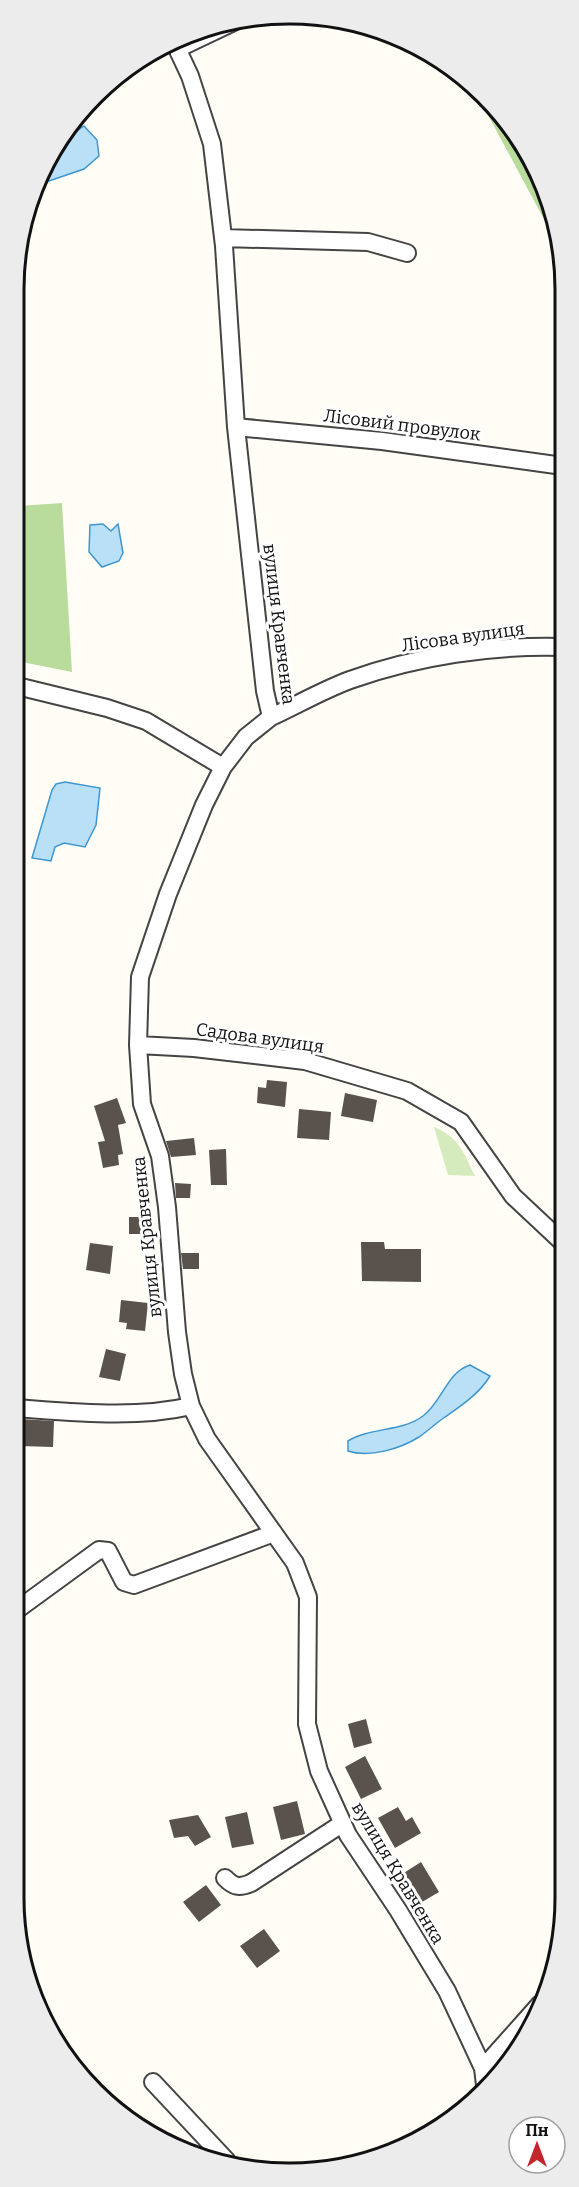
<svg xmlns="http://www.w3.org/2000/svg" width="579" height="2187" font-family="Bitter,serif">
<rect width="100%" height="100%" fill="#fffdf5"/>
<path fill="#d5ebbd" d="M434,1127c26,11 29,25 41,49l-27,-1z"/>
<path fill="#b9dc9c" d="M474,89l23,18 40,61 17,57 -8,-2z
M62,503l10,169 -55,-11 1,-155z"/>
<path fill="#b9e0f7" stroke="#3f96cf" stroke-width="1.5" d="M84,126l13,14 2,16 -15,13 -35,12 -8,1 18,-43 10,-3z
M103,524l8,7 7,-7 5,29 -4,8 -17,6 -13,-15 1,-27z
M65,782l35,6 -4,37 -11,22 -21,-4 -9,4 -4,14 -19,-3 20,-68 4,-6z
M470,1365l20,11c-10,17 -29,30 -45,41 -9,6 -17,14 -26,20 -19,12 -50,21 -71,14v-10c22,-14 54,-9 75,-25 19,-14 24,-44 47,-51z"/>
<path fill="#5a524d" d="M267,1080l20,2 -2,25 -28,-4 1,-16 8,1z
M345,1093l32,7 -4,22 -32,-6z
M117,1098l9,25 -8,2 5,29 -5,1 1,10 -16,3 -5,-26 7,-1 -11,-35z
M299,1109l32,3 -2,28 -32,-2z
M194,1138l2,17 -25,2 -5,-16z
M226,1149l1,36h-16l-2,-35z
M175,1183l16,1 -1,14h-14z
M129,1217h20v17h-20z
M361,1242h23l1,7h36v33l-59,-1z
M90,1243l23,3 -3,28 -24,-4z
M181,1253h18v16h-16z
M121,1300l27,3 -3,28 -19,-2 1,-6 -8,-1z
M106,1349l20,5 -6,27 -21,-4z
M20,1419l34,2 -1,26 -34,-1z
M366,1719l6,24 -18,5 -6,-24z
M365,1756l17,33 -21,10 -16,-32z
M297,1801l8,33 -24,6 -8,-33z
M398,1807l8,14 6,-4 9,16 -26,15 -17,-30z
M247,1812l7,32 -22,4 -7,-31z
M198,1815l13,22 -16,9 -7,-10 -14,2 -5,-18z
M421,1862l18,30 -22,13 -18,-29z
M206,1885l15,20 -22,17 -16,-20z
M264,1929l16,22 -23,17 -17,-22z"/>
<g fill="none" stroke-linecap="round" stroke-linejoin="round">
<g stroke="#444" stroke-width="20">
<path id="minor" d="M175,44l15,32 22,68 12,102 12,181 29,264 6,26 -25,20 -23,30 -19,38 -36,89 -28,83 -2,68 4,59 18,52 7,51 10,125 6,42 8,32 16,33 88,124 13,34 -1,127 12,47 29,64 50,75 49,81 36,77 2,17
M177,49l63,-30
M223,238l145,4 39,11
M236,427l146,14 181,25
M17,686l90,22 39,13 77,46
M271,717c26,-12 52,-27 79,-37 67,-24 142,-35 213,-33
M138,1045l56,3 111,13 102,30 54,31 52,74 48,45
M15,1408c57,4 121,11 176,-2
M14,1612l85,-62 9,1 16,31 10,3 140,-52
M225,1878c9,9 14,10 26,5l92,-60
M483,2068l57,-64
M153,2082l74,79"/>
</g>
<use href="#minor" stroke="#fff" stroke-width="16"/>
</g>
<g text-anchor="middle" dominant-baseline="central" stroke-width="6" stroke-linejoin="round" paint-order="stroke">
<g font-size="18" fill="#111" stroke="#fff">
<text transform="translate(402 425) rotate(7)">Лісовий провулок</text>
<text transform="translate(279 624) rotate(83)">вулиця Кравченка</text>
<text transform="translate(463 637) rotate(-8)">Лісова вулиця</text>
<text transform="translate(260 1038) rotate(8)">Садова вулиця</text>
<text transform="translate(147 1237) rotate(-96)">вулиця Кравченка</text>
<text transform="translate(398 1873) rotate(59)">вулиця Кравченка</text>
</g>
</g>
<path d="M0 0H579V2187H0ZM289 24H290A265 265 0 0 1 555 289V1898A265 265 0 0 1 290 2163H289A265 265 0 0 1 24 1898V289A265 265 0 0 1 289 24Z" fill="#ececec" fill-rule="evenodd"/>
<path fill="none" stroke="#111" stroke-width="3" d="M289 24H290A265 265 0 0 1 555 289V1898A265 265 0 0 1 290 2163H289A265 265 0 0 1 24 1898V289A265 265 0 0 1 289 24Z"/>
<g transform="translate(537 2145)"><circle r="28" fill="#ffffff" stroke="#a0a0a0" stroke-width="1.5"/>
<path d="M0-4.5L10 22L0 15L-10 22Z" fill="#c4262e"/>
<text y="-9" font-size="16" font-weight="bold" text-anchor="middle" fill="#111111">Пн</text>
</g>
</svg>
